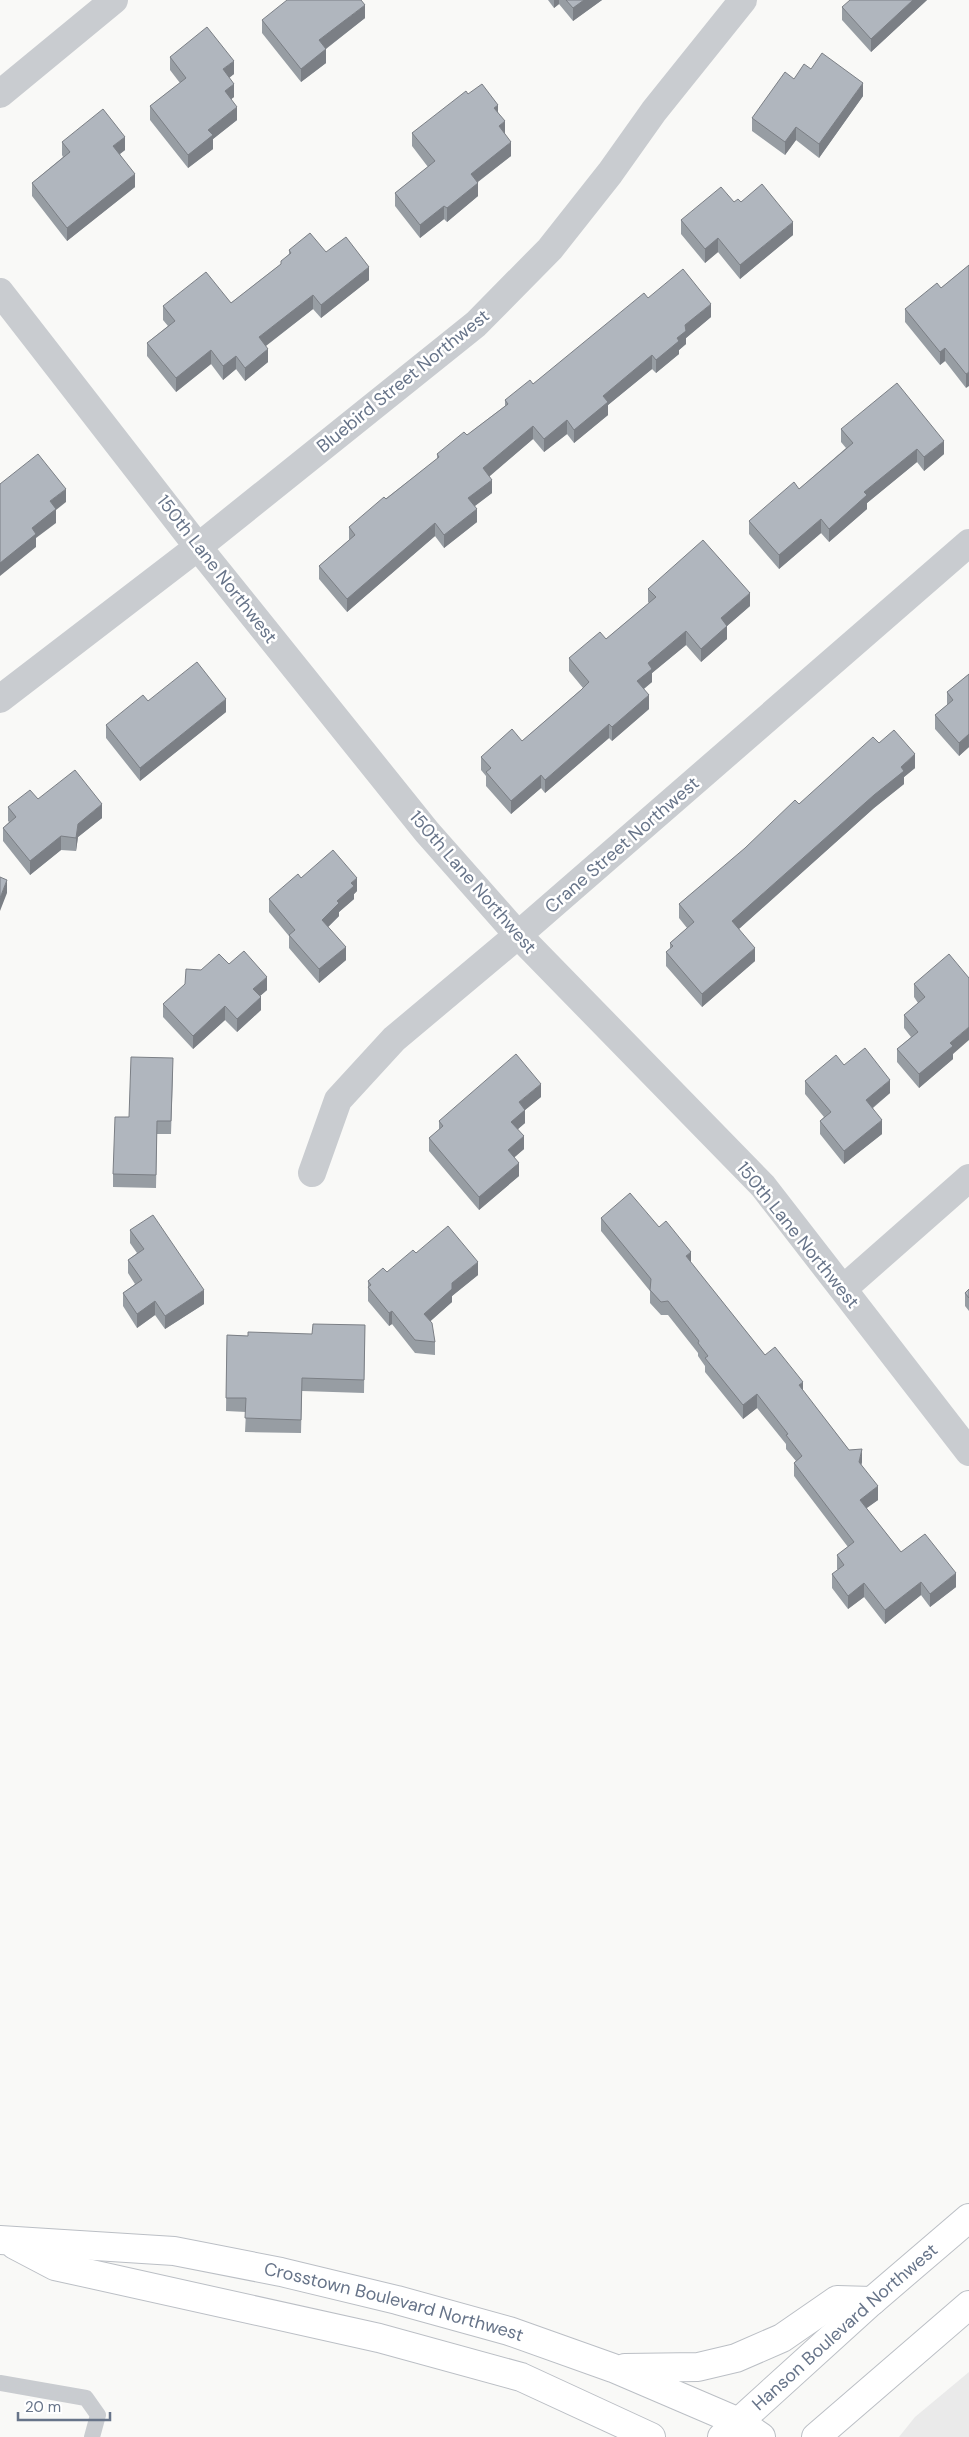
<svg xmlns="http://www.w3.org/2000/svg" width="969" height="2437" font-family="'DM Sans',sans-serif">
<rect width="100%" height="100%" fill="#f9f9f7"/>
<path fill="#eaeaea" d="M969,2372v65h-70l16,-20z"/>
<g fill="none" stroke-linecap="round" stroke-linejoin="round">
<g stroke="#bbbfc5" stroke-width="30">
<g id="secondary">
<path id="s1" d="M0,2240l174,11 107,21 116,28 112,31 104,37 126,54 22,15"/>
<path d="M15,2245l40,21 324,72 142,39 130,60"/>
<path d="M625,2368l73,-1 38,-9 46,-20 55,-38 35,1"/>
<path id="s2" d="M722,2437l150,-136 97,-83"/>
<path d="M816,2437l153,-132"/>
</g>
</g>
<path stroke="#c9ccd0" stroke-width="16" d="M0,2383l86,15 12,17 -6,22"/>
<path stroke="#c9ccd0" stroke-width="28" d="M0,94l114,-94
M0,292l198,255 229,285 91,103 245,251 206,266
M0,699l198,-152 278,-223 74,-75 60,-76 44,-62 89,-111
M312,1173l26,-73 56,-61 124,-104 451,-392
M843,1289l126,-111"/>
<use href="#secondary" stroke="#fff" stroke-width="28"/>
</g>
<path fill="#979da3" d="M548,0h54l-29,21 -14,-17 -5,4z
M927,0l-56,52 -29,-32v-13z
M365,18l-39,31v14l-25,19 -39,-49v-13z
M170,57l64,17 -5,3 5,20 -3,2 6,21 -24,19v10l-25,19 -38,-48v-14l30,-23 -10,-13z
M811,69l52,27 -44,62 -23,-18 -11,15 -33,-24v-13l42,-39z
M468,94l30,18 13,44 -33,26v14l-31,26 -3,-3 -24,19 -25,-32v-13l33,-26 -16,-21v-13z
M62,142l63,8 -5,4 15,33 -68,54 -35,-45v-13l31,-26 -1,-2z
M734,202h7l52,33 -53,44 -22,-27 -13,11 -24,-29v-14z
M289,250l37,2 43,28 -48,38 -8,-9 -47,37 2,16 -23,19 -9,-12 -13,11 -12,-16 -35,28 -29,-36v-13l21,-17 -5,-6v-14l68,-3 50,-39 8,-10z
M969,265l-3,123 -21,-27 -5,4 -35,-43v-13l36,-21z
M648,298l63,19 -25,21v6l-7,6v4l-23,19 -4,-4 -44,36v10l-34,28 -7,-9 -23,18 -11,-13 -44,37 3,17 -17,13 2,16 -33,26 -9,-12 -88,76 -28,-33v-13l30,-26v-13l88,-68v-5l30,-19 38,-29v-6l28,-16z
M841,429l103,25 -20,17 -7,-9 -50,41v6l-38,33 -8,-9 -42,36 -30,-35v-13l50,-32 47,-41 -5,-6z
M648,589l102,17 -23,20v13l-26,23 -15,-17 -34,28v9l-8,7 5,20 -37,32 -3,-3 -64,55 -4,-5 -30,26 -25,-28v-10l-5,-6v-13l41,-16 61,-53 -14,-17v-13l37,-19 43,-36 -1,-1z
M969,674v73l-10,9 -24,-27v-14l12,-10v-13z
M148,701l78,11 -86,69 -34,-43v-13z
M879,743l36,25 -11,9v7l-30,24 -135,121 16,32 -53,46 -36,-41v-14l4,-3v-6l17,-15 -8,-10v-14l120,-100z
M38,799l64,19 -24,19 -2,14 -15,-1 -31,25 -27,-34v-13l6,-6 -1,-1v-14z
M301,878l56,13 -3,3v5l-15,13v4l-11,11 18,33 -27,23 -30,-35v-12l-20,-24v-13z
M229,964l38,26 -7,6 1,14 -24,22 -12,-12 -32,29 -30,-32v-13l38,-34z
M969,978l-16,76v5l-34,29 -22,-26v-13l14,-12 -7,-9v-13l14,-12 -4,-6v-13z
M844,1065l46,28 -17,15 9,26 -38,30 -24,-30v-13l4,-4 -19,-23v-13z
M173,1072l-2,62h-14l-1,54 -43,-1v-13l16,-57z
M541,1097l-16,13v13l-7,6 6,20 -10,8 5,19 -40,34 -50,-59v-13l10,-8v-9z
M601,1218l58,9 32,36 74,92 38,36 46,59 13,12 -1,3 17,35 -12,8 35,44 55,35 -26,20 -9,-12 -36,29 -21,-27 -16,12 -16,-21v-14l6,-4 -1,-1v-14l11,-8 -54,-71v-13l2,-2 -10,-12v-5l-29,-36 -14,11 -38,-47v-6l-7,-10v-3l-30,-38h-7l-11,-12v-12l-49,-60z
M130,1230l74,74 -39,25 -10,-14 -18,13 -14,-22v-13l12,-9 -7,-11v-13l9,-7 -7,-10z
M416,1253l62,22 -26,21v6l-22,19 5,21v13l-20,-2 -23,-29 -3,2 -21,-25v-20l19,-9z
M969,1289v22l-4,-5v-13z
M365,1325l-1,68 -62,-2 -1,42 -56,-1 1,-20 -20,-1 1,-76 21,1 64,-2z"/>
<path fill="#7b7f85" d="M554,0h5v4l-5,4z
M584,0h18l-29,21v-13z
M913,0h14l-56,52v-13z
M365,5v13l-46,36v-14z
M326,49v14l-25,19v-13z
M234,61v13l-11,9v-14z
M863,83v13l-44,62v-14z
M234,84v13l-9,7v-13z
M498,105v13l-4,-10z
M237,107v13l-24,19v10l-25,19v-13l20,-25z
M505,121v13l-6,-8z
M796,127v13l-11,15v-13z
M125,137v13l-12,9v-13z
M511,142v14l-40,31v-13z
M135,174v13l-68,54v-13z
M478,183v13l-31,26v-14z
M444,206v13l-24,19v-13z
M793,222v13l-53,44v-14z
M718,238v14l-13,11v-14z
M369,267v13l-48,38v-13z
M313,295v14l-54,42v-14z
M711,304v13l-25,21v6l-7,6v4l-23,19v-13l21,-22 8,-13z
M945,348v13l-5,4v-13z
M268,349v13l-23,19v-13z
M211,350v14l-35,28v-14z
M652,355v14l-44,36v10l-34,28v-13l29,-34z
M236,356v13l-13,11v-14z
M969,372v14l-3,2v-14z
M567,420v14l-23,18v-13z
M533,426v13l-50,43v-14z
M944,441v13l-20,17v-14z
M917,449v13l-50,41v6l-38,33v-13l35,-37z
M492,480v13l-24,18v-13z
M66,489v13l-10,8v13l-20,15v9l-36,29v-13l32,-35 18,-27z
M477,509v13l-33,26v-13z
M821,519v14l-42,36v-14z
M435,523v13l-88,76v-13z
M750,593v13l-23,20v13l-26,23v-13l20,-31z
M686,631v14l-34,28v9l-15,12v-13l11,-18z
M649,695v14l-37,32v-14z
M226,699v13l-86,69v-13z
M609,724v14l-64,55v-13z
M969,734v13l-10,9v-13z
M915,754v14l-11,9v7l-30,24 -142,127v-14l169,-154z
M541,775v13l-30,26v-13z
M102,804v14l-24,19 -2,14v-13l2,-14z
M61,836v14l-31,25v-14z
M357,878v13l-3,3v5l-15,13v4l-17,17v-13l29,-37z
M7,880v13l-7,18v-13z
M346,947v13l-27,23v-14z
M755,948v13l-53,46v-13z
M267,977v13l-14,12v-13z
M261,997v13l-24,22v-13z
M225,1006v14l-32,29v-13z
M969,1027v13l-16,14v5l-34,29v-14l31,-31z
M890,1080v13l-24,20v-13z
M541,1084v13l-16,13v13l-14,12v-13l8,-20z
M882,1120v14l-38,30v-13z
M524,1136v13l-16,14v-13z
M519,1163v13l-40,34v-13z
M691,1252v13l-5,-9z
M478,1262v13l-26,21v6l-28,25v-13l28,-31z
M204,1290v14l-39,25v-13z
M155,1301v14l-18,13v-14z
M392,1311v13l-3,2v-13z
M803,1382v13l-4,-10z
M757,1394v14l-14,11v-14z
M862,1449v13l-3,13v-13z
M878,1486v14l-18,13v-13z
M956,1573v14l-26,20v-13z
M921,1582v13l-36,29v-14z
M864,1583v14l-16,12v-13z"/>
<path fill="#b0b6be" stroke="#7b7f85" d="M287,0h74l4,5 -46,35 7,9 -25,20 -39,-49z
M566,0h18l-11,8z
M850,0h63l-42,39 -29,-32z
M207,27l27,34 -11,8 11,15 -9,7 12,16 -29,23 5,5 -25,20 -38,-49 36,-28 -16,-21z
M822,53l41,30 -44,61 -23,-17 -11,15 -33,-24 33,-46 9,7 10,-15 7,5z
M482,84l16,21 -4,3 11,13 -6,5 12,16 -40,32 7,9 -31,25 -3,-2 -24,19 -25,-32 40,-32 -23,-28 54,-42 2,3z
M103,109l22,28 -12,9 22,28 -68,54 -35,-45 38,-31 -8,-10z
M762,184l31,38 -53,43 -22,-27 -13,11 -24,-29 40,-33 13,15 4,-3 3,3z
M310,233l16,19 20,-15 23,30 -48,38 -8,-10 -54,42 9,12 -23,19 -9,-12 -13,10 -12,-16 -35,28 -29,-35 28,-22 -12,-15 43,-34 25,31 50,-39v-3l10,-8 -2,-3z
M969,265v107l-3,2 -21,-26 -5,4 -35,-43 32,-26 4,5z
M683,269l28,35 -26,21 1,6 -9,7 2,3 -23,19 -4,-5 -49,41 5,6 -34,28 -7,-10 -23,19 -11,-13 -50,42 9,12 -24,18 9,11 -33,26 -9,-12 -88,76 -28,-33 36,-31 -6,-8 35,-30 2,2 53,-42 -2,-3 27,-22 3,3 41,-31 -3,-4 25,-20 3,4 111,-91 4,5z
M897,383l47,58 -20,16 -7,-8 -53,43 3,3 -38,34 -8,-10 -42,36 -30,-34 45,-39 5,7 54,-46 -12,-14z
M38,454l28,35 -16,12 6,8 -24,19 4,6 -36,29v-79z
M703,540l47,53 -29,25 6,8 -26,23 -15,-18 -38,32 4,6 -15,12 12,14 -37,32 -3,-3 -64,56 -4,-5 -30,26 -25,-29 5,-4 -10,-11 31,-28 10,12 59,-51 8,-8 -20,-24 31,-26 6,7 50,-42 -8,-8z
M197,662l29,37 -86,69 -34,-43 37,-30 5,6z
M969,674v60l-10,9 -24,-28 18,-15 -6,-8z
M894,730l21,24 -14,13 3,4 -30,24 -142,126 23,27 -53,46 -36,-42 7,-6 -3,-3 24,-21 -15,-18 66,-56 50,-48 4,4 74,-67 6,6z
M75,770l27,34 -24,20 -2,14 -15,-2 -31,25 -27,-33 13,-11 -8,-10 22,-17 8,9z
M333,850l24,28 -6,5 3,3 -17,15 2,2 -17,17 24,27 -27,22 -30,-34 6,-5 -26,-31 29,-25 3,4z
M0,877l7,3 -7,18z
M244,951l23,26 -14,12 8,8 -24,22 -12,-13 -32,30 -30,-32 22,-20 1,-15 15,1 18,-16 10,10z
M949,954l20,24v49l-19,16 3,3 -34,28 -22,-25 21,-17 -14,-17 21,-18 -11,-13z
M865,1048l25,32 -24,20 16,20 -38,31 -24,-30 11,-9 -26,-31 31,-26 8,10z
M516,1054l25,30 -22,18 6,8 -14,12 13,14 -16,14 11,13 -40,34 -50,-59 14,-12 -4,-5z
M131,1057l42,1 -2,63h-14l-1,54 -43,-1 2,-57h14z
M630,1193l29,34 7,-6 25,31 -5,4 79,99 10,-8 28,35 -4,3 50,65 13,-1 -3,13 19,24 -18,14 41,52 24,-18 31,39 -26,21 -9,-12 -36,28 -21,-27 -16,13 -16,-22 12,-9 -7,-10 17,-13 -60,-79 8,-7 -16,-21 2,-1 -31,-40 -14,11 -38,-47 3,-2 -10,-13 1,-2 -31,-40 -7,1 -11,-12 1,-11 -50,-61z
M153,1215l51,75 -39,26 -10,-15 -18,13 -14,-21 19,-13 -14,-20 16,-11 -14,-19z
M448,1226l30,36 -26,21v6l-28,25 8,9 3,19 -20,-2 -23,-29 -3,2 -21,-26 3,-2 -3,-4 15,-13 4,4 26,-22 3,3z
M969,1289v9l-4,-5z
M313,1324l52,1 -1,55 -62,-2 -1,42 -56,-2 1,-20h-20l1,-63 21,1v-4l64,2z"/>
<g text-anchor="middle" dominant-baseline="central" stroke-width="5" stroke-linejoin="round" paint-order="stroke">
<g font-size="18" fill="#677489" stroke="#fff">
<text transform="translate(403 381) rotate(-39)">Bluebird Street Northwest</text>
<text transform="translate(217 569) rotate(52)">150th Lane Northwest</text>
<text transform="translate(622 845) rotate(-41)">Crane Street Northwest</text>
<text transform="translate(473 882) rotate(49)">150th Lane Northwest</text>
<text transform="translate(798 1235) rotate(51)">150th Lane Northwest</text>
<text stroke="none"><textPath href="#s1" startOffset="400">Crosstown Boulevard Northwest</textPath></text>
<text stroke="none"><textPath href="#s2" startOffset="165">Hanson Boulevard Northwest</textPath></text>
</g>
</g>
<path d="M18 2412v8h92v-8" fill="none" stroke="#677489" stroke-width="2.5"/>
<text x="25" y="2412" font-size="15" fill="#677489" stroke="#ffffff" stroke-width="4" paint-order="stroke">20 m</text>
</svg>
